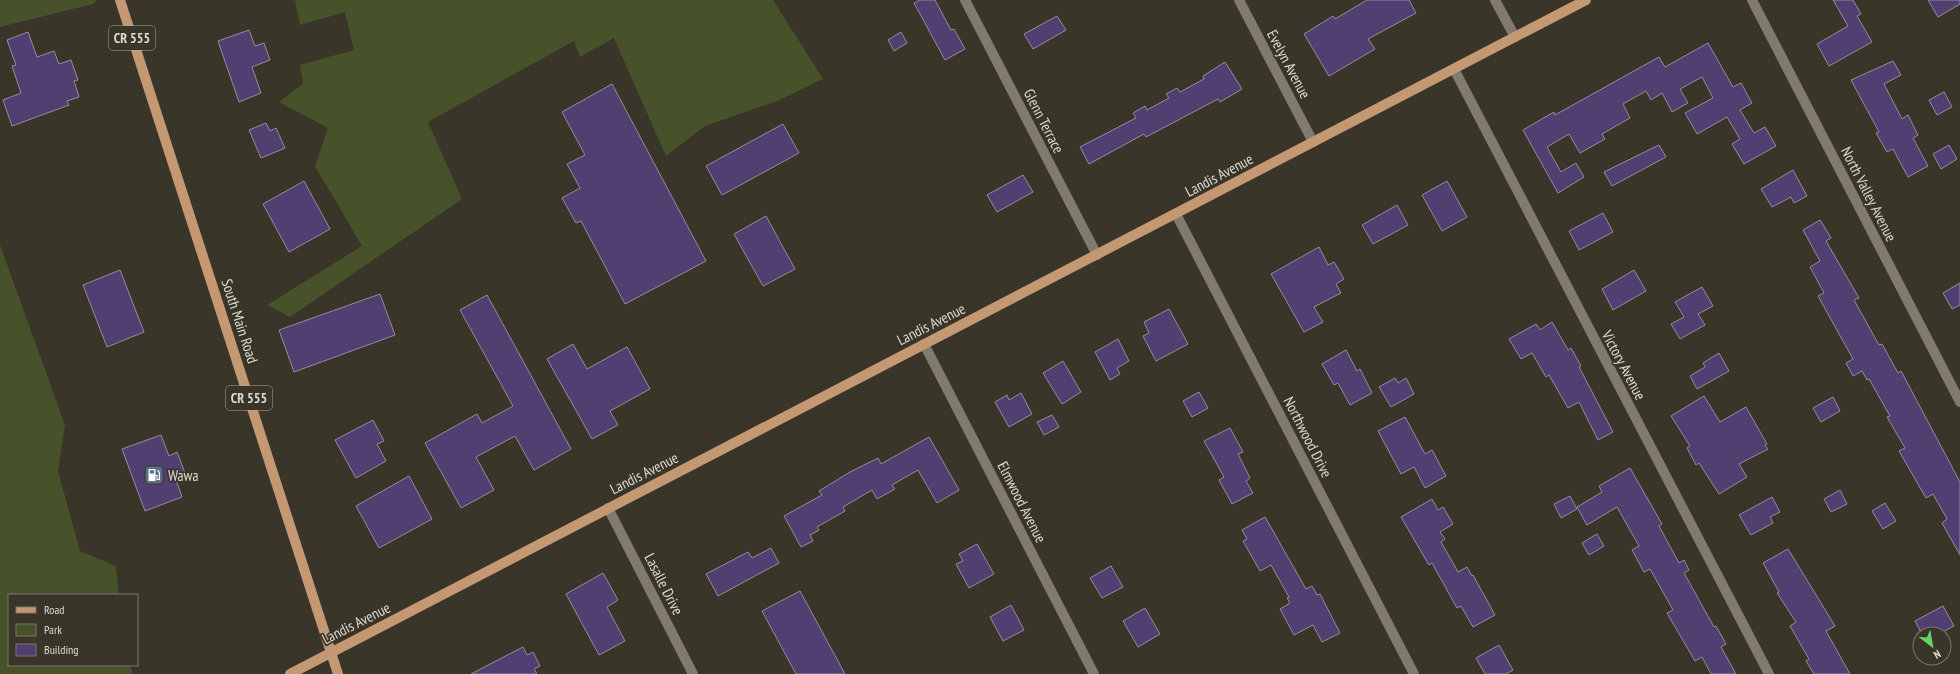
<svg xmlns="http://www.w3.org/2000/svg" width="1960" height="674" font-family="'PT Sans Narrow',sans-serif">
<rect width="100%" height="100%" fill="#3a3529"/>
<path fill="#47522b" d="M0,0h97l-4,4 -93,23z
M295,0h478l50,79 -46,22 -72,25 -39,30 -52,-118 -34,19 -6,-16 -146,81 34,77 -172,118 -23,-12 95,-59 -47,-80 13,-38 -49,-26 24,-18 -3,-19 54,-15 -9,-38 -45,13z
M0,245l65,180 -7,46 22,80 36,15 3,29h-110v70h121l3,9h-133z"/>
<path fill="#523f71" stroke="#928e9c" d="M920,0h15l16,30 3,-1 11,20 -20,11 -31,-57z
M1367,0h42l7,13 -48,26 7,10 -46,27 -25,-42 29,-18 2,3z
M1833,0h20l8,14 -4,2 15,26 -43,24 -12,-22 31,-18z
M1928,0h32v4l-22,13z
M1057,16l9,14 -33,19 -9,-15z
M249,30l6,16 9,-3 6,17 -18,7 9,26 -22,9 -21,-61z
M28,32l9,25 17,-6 5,13 12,-4 7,20 -4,1 5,16 -12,4 2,4 -57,21 -9,-26 18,-7 -9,-27 4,-1 -9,-25z
M901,32l6,11 -13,8 -6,-11z
M1708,43l25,44 8,-4 11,20 -12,7 14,23 11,-6 11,19 -32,18 -12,-20 8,-5 -13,-22 -30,17 -12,-21 28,-15 -11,-21 -22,12 8,14 -16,9 -10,-19 -11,7 -5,-9 -23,13 7,14 -28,16 3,5 -25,14 -11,-19 -22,13 14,25 15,-9 8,14 -26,16 -35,-63 31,-18 1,3 104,-58 6,10z
M1893,61l8,14 -17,9 18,35 6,-4 10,20 -5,3 15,28 -20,11 -15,-28 -6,3 -11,-19 3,-1 -28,-52z
M1225,62l17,27 -22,13 -2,-3 -72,38 -2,-3 -55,30 -9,-17 56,-29 -3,-5 12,-7 2,4 22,-12 -3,-4 11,-6 3,4 24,-13 -1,-3z
M612,84l94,177 -81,43 -44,-83 -5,2 -14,-25 18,-10 -13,-24 18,-9 -23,-43z
M1944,92l8,15 -15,8 -8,-15z
M266,123l4,8 6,-3 9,20 -24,10 -12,-28z
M783,124l16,29 -77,42 -16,-29z
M1659,145l7,12 -54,29 -8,-14z
M1949,145l8,14 -16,10 -8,-15z
M1793,170l14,26 -13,7 -3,-6 -19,10 -11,-18z
M1023,175l10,17 -36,20 -10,-17z
M304,181l26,48 -41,23 -26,-48z
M1447,181l20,36 -25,14 -20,-36z
M1397,205l11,20 -35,19 -11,-19z
M1603,213l10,19 -34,18 -10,-19z
M766,216l29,53 -32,17 -29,-52z
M1820,220l11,18 -5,3 33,57 -5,2 25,45 3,-1 16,29 3,-2 59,111v73l-18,-32 5,-4 -14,-25 -7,4 -27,-47 6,-3 -18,-31 3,-1 -21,-37 -2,1 -5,-9 -9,5 -7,-13 7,-4 -35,-63 6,-3 -14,-26 10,-6 -17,-31z
M1319,247l9,18 6,-3 10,17 -8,5 5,9 -27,14 9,15 -19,10 -33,-58z
M120,270l24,62 -37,15 -24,-62z
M1634,270l12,21 -33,19 -11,-21z
M1960,283v22l-8,4 -9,-16z
M1702,287l11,19 -15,8 7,11 -25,14 -9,-15 13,-7 -9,-15z
M380,294l15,41 -101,37 -15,-42z
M487,295l84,154 -37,21 -19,-34 -39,21 18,33 -33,18 -36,-65 52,-29 5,9 31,-17 -53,-96z
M1169,309l19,35 -32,17 -13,-25 6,-3 -5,-11z
M1552,322l16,28 3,-2 10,18 -2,1 34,65 -15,8 -19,-38 -11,6 -19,-33 -3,2 -14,-24 -11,6 -12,-20 27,-15 4,6z
M1118,339l11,22 -12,7 3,6 -10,6 -15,-28z
M573,344l14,25 40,-22 23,42 -40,22 8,14 -26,14 -45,-80z
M1346,350l11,21 3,-2 12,24 -22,12 -12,-22 -4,2 -12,-21z
M1719,353l10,18 -32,18 -7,-13 15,-9 -2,-4z
M1063,361l18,31 -19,12 -19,-31z
M1395,378l3,5 8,-5 8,16 -23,13 -12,-20z
M1199,392l9,16 -16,9 -9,-16z
M1021,393l11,21 -23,13 -14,-25 12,-7 2,5z
M1704,396l16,26 26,-15 21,37 -2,1 3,4 -29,15 8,13 -28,17 -20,-31 -3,2 -9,-17 3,-2 -19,-30z
M1833,397l7,14 -19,11 -8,-14z
M1052,415l7,12 -15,8 -7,-13z
M1405,417l20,37 7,-4 14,26 -21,12 -11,-21 -13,7 -23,-43z
M373,420l11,21 -7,3 9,17 -30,17 -21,-38z
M1230,428l13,24 -5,2 12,24 -4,3 7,12 -21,11 -13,-24 5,-3 -20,-36z
M161,435l8,21 8,-4 8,21 -10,4 7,20 -37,14 -23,-62z
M929,437l30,53 -22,13 -19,-33 -26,15 3,4 -18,10 -5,-9 -29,17 2,4 -28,16 2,3 -9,5 3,6 -12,6 -17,-31 38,-21 -3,-4 31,-19 28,-14 3,6z
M1630,468l32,56 -3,2 20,37 5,-3 5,10 -5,3 30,54 2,-1 10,18 -5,3 15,27h-25l-9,-17 -7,4 -28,-48 6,-3 -23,-41 -6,3 -12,-22 7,-4 -22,-39 -30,18 -10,-18 25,-15 -3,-6z
M409,476l23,43 -53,29 -23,-42z
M1840,490l7,14 -16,8 -7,-13z
M1570,496l7,13 -16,9 -7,-14z
M1772,497l8,15 -10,5 3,6 -22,12 -12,-20z
M1432,499l6,11 5,-3 10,17 -13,8 5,7 -4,3 17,30 9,-5 5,9 1,-1 22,40 -22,12 -12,-21 -4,2 -25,-45 -3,2 -28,-48z
M1885,503l11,18 -13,8 -11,-18z
M1265,517l41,72 6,-3 5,9 3,-1 20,39 -18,9 -9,-17 -19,10 -14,-26 10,-6 -3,-5 2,-1 -18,-32 -11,6 -17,-30 4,-2 -5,-9z
M1597,534l7,12 -15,9 -7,-12z
M977,544l17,30 -25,14 -13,-24 7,-3 -4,-7z
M771,548l8,15 -61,33 -12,-22 42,-22 4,6z
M1788,549l47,77 -9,5 24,43h-36l-8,-13 3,-2 -19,-33 6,-4 -19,-29 2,-1 -16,-29z
M1111,566l12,21 -21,11 -12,-20z
M603,573l15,27 -11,7 18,34 -26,14 -33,-61z
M800,591l45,83h-49l-34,-63z
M1011,605l13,25 -21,11 -13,-24z
M1943,606l11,20 -15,8h-17l-7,-13z
M1145,608l15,26 -22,13 -15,-26z
M1499,645l14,25 -7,4h-21l-9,-16z
M523,647l4,8 6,-3 7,14 -6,3 3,5h-66z"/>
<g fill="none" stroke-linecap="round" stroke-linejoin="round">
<path stroke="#817b6d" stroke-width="10" d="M965,0l132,255
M1239,0l74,142
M1495,0l20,37
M1752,0l208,402
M1454,69l315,605
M1176,214l238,460
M924,344l170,330
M608,508l85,166"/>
<path stroke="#c59874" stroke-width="10" d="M120,0l218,674
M290,674l1296,-674"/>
</g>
<defs>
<g id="fuel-square" transform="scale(1)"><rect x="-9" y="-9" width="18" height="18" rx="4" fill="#5c6f8a" stroke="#3a3529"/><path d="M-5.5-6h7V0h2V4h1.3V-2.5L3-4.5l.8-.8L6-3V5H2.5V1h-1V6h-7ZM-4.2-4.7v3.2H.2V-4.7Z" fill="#fff"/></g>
</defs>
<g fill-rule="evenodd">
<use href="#fuel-square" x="154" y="475"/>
</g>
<g text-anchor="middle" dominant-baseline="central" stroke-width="3.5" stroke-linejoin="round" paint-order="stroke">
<g fill="#3a3529" stroke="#ada9a0" stroke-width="1">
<rect x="109" y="26" width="46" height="24" rx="3"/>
<rect x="226" y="386" width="46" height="24" rx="3"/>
</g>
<g font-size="14" font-weight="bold" fill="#dedbd3">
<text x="132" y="38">CR 555</text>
<text x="249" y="398">CR 555</text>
</g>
<g font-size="15" fill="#dedbd3" stroke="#3a3529">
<text transform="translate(1289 64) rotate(62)">Evelyn Avenue</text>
<text transform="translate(1044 121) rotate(63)">Glenn Terrace</text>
<text transform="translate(1219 175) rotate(-28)">Landis Avenue</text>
<text transform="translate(1869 194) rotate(63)">North Valley Avenue</text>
<text transform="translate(240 321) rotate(72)">South Main Road</text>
<text transform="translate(931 324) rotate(-27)">Landis Avenue</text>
<text transform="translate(1624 365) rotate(62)">Victory Avenue</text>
<text transform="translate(1308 437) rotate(63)">Northwood Drive</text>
<text transform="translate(644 473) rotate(-27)">Landis Avenue</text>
<text transform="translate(1022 502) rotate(63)">Elmwood Avenue</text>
<text transform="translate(664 584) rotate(63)">Lasalle Drive</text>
<text transform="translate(356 623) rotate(-27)">Landis Avenue</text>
</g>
<g font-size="15" fill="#dedbd3" stroke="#3a3529" text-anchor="start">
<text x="168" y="475">Wawa</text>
</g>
</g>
<rect x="8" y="594" width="130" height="72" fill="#3a3529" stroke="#7c776d"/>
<rect x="16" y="607" width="20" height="6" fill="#c59874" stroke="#7c776d"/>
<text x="44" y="614" font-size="12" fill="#dedbd3">Road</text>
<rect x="16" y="624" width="20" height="12" fill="#47522b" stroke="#7c776d"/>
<text x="44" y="634" font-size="12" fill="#dedbd3">Park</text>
<rect x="16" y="644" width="20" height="12" fill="#523f71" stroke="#7c776d"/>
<text x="44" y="654" font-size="12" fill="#dedbd3">Building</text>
<g transform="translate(1932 646) rotate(149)"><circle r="19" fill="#3a3529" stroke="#7c776d"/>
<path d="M0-3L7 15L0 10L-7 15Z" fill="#63d469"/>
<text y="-6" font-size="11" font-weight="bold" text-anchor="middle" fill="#dedbd3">N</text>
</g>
</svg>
